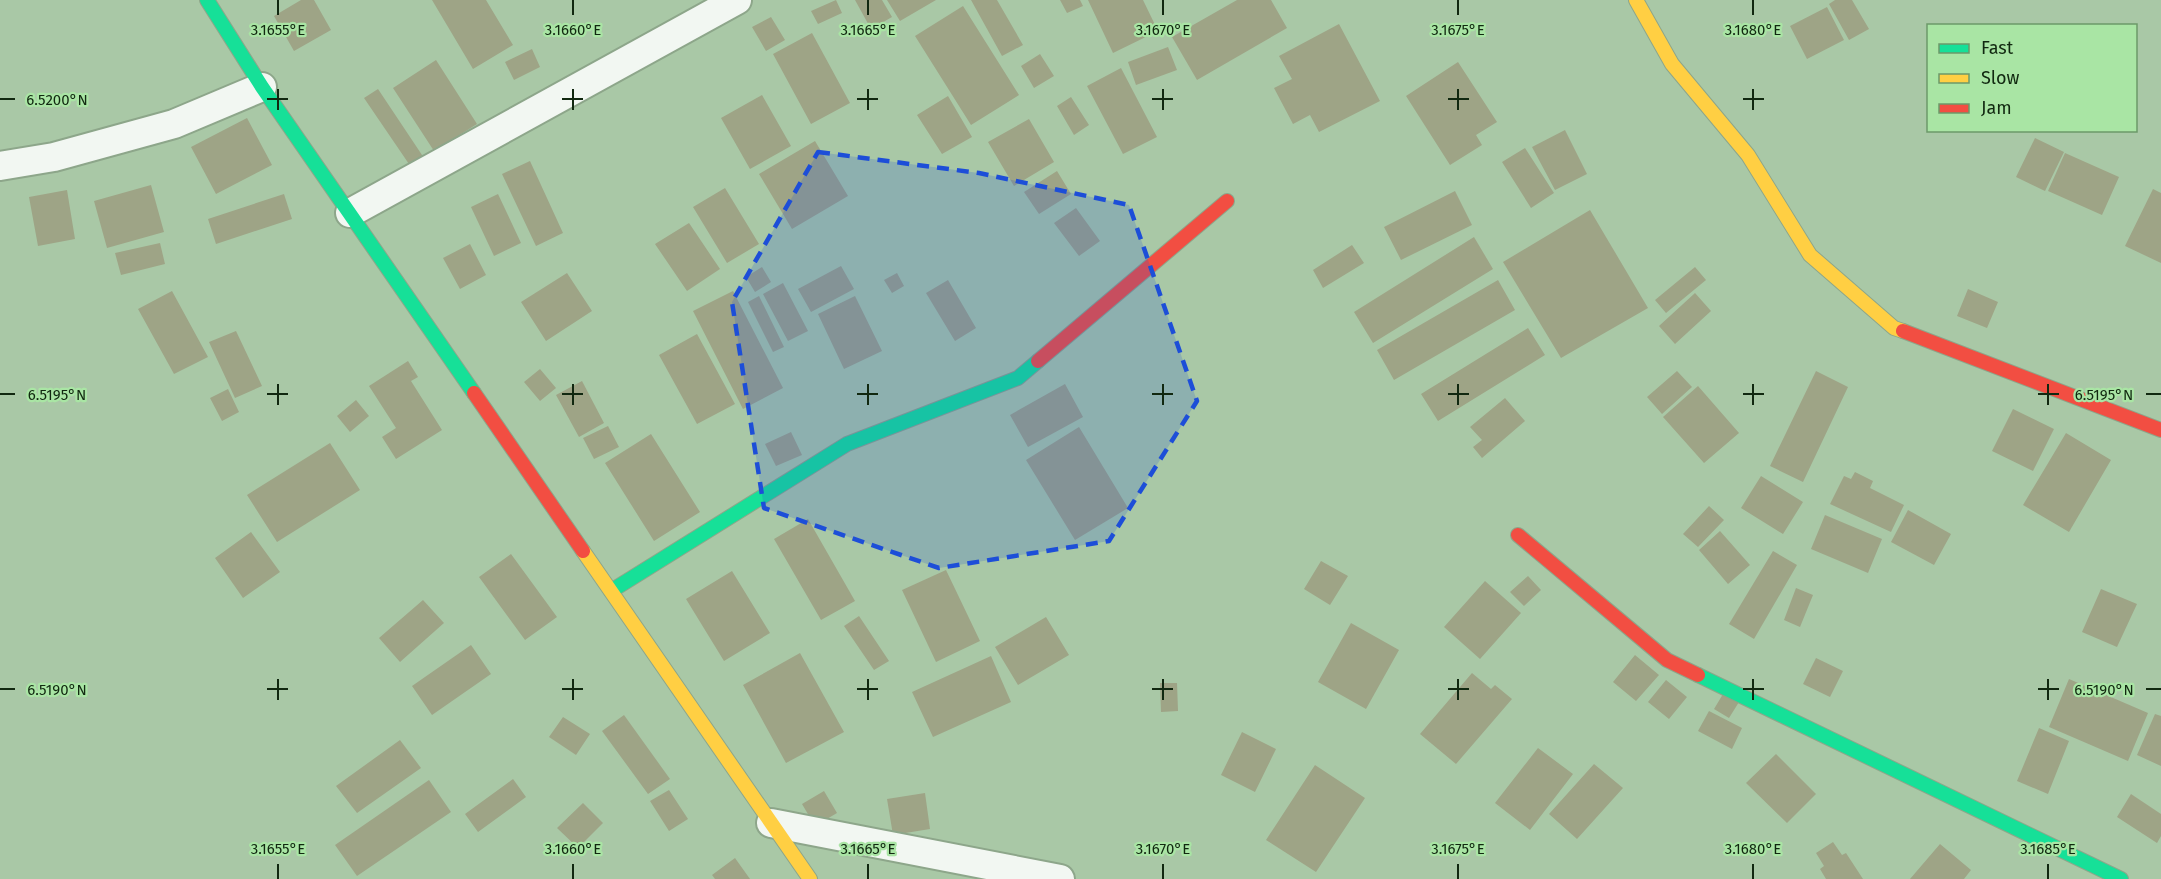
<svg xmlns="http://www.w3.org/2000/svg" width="2161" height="879" font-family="'Fira Sans',sans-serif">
<rect width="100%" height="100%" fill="#a9c8a6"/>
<path fill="#9ea486" d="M301,0h13l17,30 -37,21 -20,-35z
M432,0h54l27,45 -40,24z
M836,0l6,13 -24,11 -7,-13z
M855,0h27l10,17 -21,12z
M887,0h49l-36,21z
M971,0h26l26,45 -21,11z
M1060,0h20l3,6 -16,7z
M1088,0h55l15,31 -45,22z
M1237,0h34l16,28 -90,52 -25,-43z
M1835,0h17l17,29 -20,11 -20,-36z
M963,6l56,89 -48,30 -56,-89z
M1827,7l17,33 -37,19 -17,-33z
M771,17l14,23 -19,11 -14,-24z
M1339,24l41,77 -61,31 -9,-17 -17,9 -19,-36 18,-9 -13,-23z
M812,33l38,70 -39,21 -38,-70z
M1168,47l9,23 -41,15 -8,-23z
M532,49l8,18 -26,13 -9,-18z
M1040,54l14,22 -20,12 -13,-22z
M436,60l41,64 -43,27 -41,-63z
M1458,62l39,60 -21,13 6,10 -32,20 -44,-69z
M1121,68l36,69 -34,17 -36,-68z
M378,89l46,69 -13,9 -47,-69z
M762,95l29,51 -41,23 -29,-51z
M948,96l24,41 -30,17 -25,-39z
M1071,97l18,28 -15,10 -17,-29z
M247,118l25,47 -56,29 -25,-47z
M1029,119l25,43 -40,24 -26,-44z
M1565,130l22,44 -32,16 -23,-43z
M2035,138l29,14 -19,39 -29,-14z
M815,141l33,55 -56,33 -33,-55z
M1525,148l29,45 -23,15 -29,-46z
M2065,153l54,24 -17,38 -54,-24z
M530,161l33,72 -27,13 -34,-72z
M1057,171l14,23 -32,20 -15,-22z
M151,185l13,47 -57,16 -13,-47z
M725,188l34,56 -32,19 -34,-56z
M2153,189l8,4v70l-36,-17z
M67,190l8,49 -37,7 -9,-49z
M1455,191l17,34 -71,35 -17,-33z
M284,194l8,25 -76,25 -8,-25z
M498,194l23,49 -27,13 -23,-49z
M1076,208l24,33 -21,15 -25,-33z
M1590,210l58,98 -87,50 -58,-96z
M689,223l31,46 -33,22 -32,-47z
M1474,237l19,32 -120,74 -19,-31z
M160,243l5,21 -44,11 -6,-22z
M470,244l16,31 -26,14 -17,-31z
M1352,245l12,18 -41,25 -10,-18z
M841,266l13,23 -43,23 -13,-23z
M762,267l9,15 -16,10 -9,-15z
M1695,267l11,13 -40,33 -11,-13z
M567,273l25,38 -46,30 -25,-39z
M897,273l7,13 -12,7 -8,-13z
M948,280l28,48 -21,13 -29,-48z
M1498,280l17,30 -121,70 -17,-30z
M783,283l25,48 -20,10 -25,-47z
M1968,289l30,13 -11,26 -30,-12z
M172,291l36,66 -34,17 -36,-65z
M733,291l50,97 -40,21 -50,-98z
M1695,293l16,18 -36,33 -16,-18z
M759,296l25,51 -11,5 -25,-50z
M855,296l27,55 -38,18 -26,-55z
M1528,328l17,27 -107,66 -17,-27z
M236,331l26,55 -27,12 -26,-56z
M697,334l38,70 -38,20 -38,-69z
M408,361l10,16 -7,4 31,49 -46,29 -14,-22 14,-9 -27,-42z
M540,369l16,19 -16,13 -16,-19z
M1677,371l15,16 -30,27 -15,-17z
M1816,371l32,16 -45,95 -33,-16z
M582,381l22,42 -25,14 -23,-42z
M1065,384l18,33 -55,30 -18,-32z
M1698,386l41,47 -35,30 -41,-46z
M228,389l11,23 -17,9 -12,-23z
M1505,398l20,23 -43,37 -9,-11 9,-7 -12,-13z
M356,400l13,16 -19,16 -13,-16z
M2013,409l41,20 -21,42 -41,-20z
M608,426l11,21 -25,12 -11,-21z
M1079,427l49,81 -53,32 -49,-80z
M791,432l11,23 -26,11 -11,-22z
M2066,433l45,27 -42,72 -46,-27z
M651,434l49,78 -46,29 -49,-78z
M330,443l30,47 -83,52 -30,-47z
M1855,472l18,9 -3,7 34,17 -13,27 -61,-28 14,-28 7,3z
M1761,476l42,26 -20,32 -42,-26z
M1709,506l15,14 -26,27 -15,-13z
M1908,510l43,24 -17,31 -43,-23z
M1825,515l57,24 -14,34 -57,-24z
M808,519l47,82 -34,19 -47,-81z
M1720,531l30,34 -22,19 -29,-34z
M251,532l29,40 -37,26 -28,-40z
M1773,551l24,14 -43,74 -25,-15z
M511,554l46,63 -32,23 -46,-63z
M1321,561l27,15 -18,29 -26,-16z
M946,570l34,71 -44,21 -34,-72z
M732,571l38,62 -46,28 -38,-62z
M1528,576l13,14 -17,16 -14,-14z
M1485,581l36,32 -41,46 -36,-32z
M1796,588l17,7 -13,32 -16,-7z
M2101,589l36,15 -20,43 -35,-15z
M423,600l21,23 -44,39 -21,-24z
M859,616l30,45 -15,9 -30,-44z
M1046,617l23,38 -51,30 -23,-38z
M1351,623l48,27 -33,59 -48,-27z
M471,645l20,29 -59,41 -20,-29z
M800,653l44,79 -58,31 -43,-78z
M1635,655l24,20 -23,26 -23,-19z
M991,656l20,46 -78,35 -21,-45z
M1816,658l27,13 -13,26 -27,-13z
M1472,673l19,16 4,-4 17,14 -56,65 -36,-30z
M2069,679l79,34 -20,48 -79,-34z
M1666,680l21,17 -18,22 -21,-17z
M1160,683h17l1,28 -17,1z
M1723,694l16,8 -10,16 -15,-9z
M1709,711l33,17 -10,21 -34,-18z
M2155,714l6,2v50l-24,-11z
M624,715l46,64 -22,15 -46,-63z
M563,717l27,17 -14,21 -27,-18z
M2039,728l30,13 -21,53 -31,-13z
M1242,732l34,17 -21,43 -34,-17z
M400,740l21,28 -64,45 -21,-27z
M1538,748l35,26 -43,56 -35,-27z
M1776,754l40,40 -29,29 -41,-40z
M1594,764l29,24 -46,51 -28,-25z
M1315,765l50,33 -49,74 -50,-32z
M513,779l13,18 -48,35 -13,-18z
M429,780l22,32 -94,64 -22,-31z
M669,790l19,29 -19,12 -19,-30z
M824,791l13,22 -22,13 -13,-22z
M925,793l5,36 -37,6 -6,-36z
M2131,794l30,20v22l-4,7 -40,-26z
M583,803l20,20 -25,25 -21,-20z
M1833,842l9,13 4,-2 17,26h-37l-6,-10 4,-3 -8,-13z
M1940,844l31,26 -7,9h-54z
M735,858l15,21h-35l-3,-4z"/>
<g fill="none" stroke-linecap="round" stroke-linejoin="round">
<g stroke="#8da68a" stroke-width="32">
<path id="street" d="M0,166l54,-9 120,-33 88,-37
M350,213l387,-213
M771,823l289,56"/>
</g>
<g stroke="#8da68a" stroke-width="16">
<path id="fast" d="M207,0l55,87 212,306
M611,591l236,-147 171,-66 20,-17
M1698,675l423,204"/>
</g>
<g stroke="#8da68a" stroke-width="16">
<path id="slow" d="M1636,0l36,64 76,91 62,100 84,73 9,3
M583,551l227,328"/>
</g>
<g stroke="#8da68a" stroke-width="16">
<path id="jam" d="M1903,331l258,99
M1038,361l189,-160
M474,393l109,158
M1518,535l149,125 31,15"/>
</g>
<use href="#street" stroke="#f2f7f2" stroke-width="28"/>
<use href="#fast" stroke="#16e098" stroke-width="14"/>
<use href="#slow" stroke="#ffcf43" stroke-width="14"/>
<use href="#jam" stroke="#f24e42" stroke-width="14"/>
</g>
<path fill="#1d4ed8" fill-opacity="0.2" stroke="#1d4ed8" stroke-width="4.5" stroke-dasharray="12 8" stroke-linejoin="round" d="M818,152l161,21 150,32 68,196 -88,140 -170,27 -175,-60 -32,-206z"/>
<path fill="none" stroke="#112810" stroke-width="2" d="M278,0v15M573,0v15M868,0v15M1163,0v15M1458,0v15M1753,0v15M278,89v21M573,89v21M868,89v21M1163,89v21M1458,89v21M1753,89v21M0,99h15M267,99h21M562,99h21M857,99h21M1152,99h21M1448,99h21M1743,99h21M278,384v21M573,384v21M868,384v21M1163,384v21M1458,384v21M1753,384v21M2048,384v21M0,394h15M267,394h21M562,394h21M857,394h21M1152,394h21M1448,394h21M1743,394h21M2038,394h21M2146,394h15M278,679v21M573,679v21M868,679v21M1163,679v21M1458,679v21M1753,679v21M2048,679v21M0,689h15M267,689h21M562,689h21M857,689h21M1152,689h21M1448,689h21M1743,689h21M2038,689h21M2146,689h15M278,864v15M573,864v15M868,864v15M1163,864v15M1458,864v15M1753,864v15M2048,864v15"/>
<g font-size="15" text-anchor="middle" fill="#112810" stroke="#a9e5a4" stroke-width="4.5" stroke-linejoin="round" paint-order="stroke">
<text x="278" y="35">3.1655°E</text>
<text x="573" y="35">3.1660°E</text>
<text x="868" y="35">3.1665°E</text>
<text x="1163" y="35">3.1670°E</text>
<text x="1458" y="35">3.1675°E</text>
<text x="1753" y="35">3.1680°E</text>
<text x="57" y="105">6.5200°N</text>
<text x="57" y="400">6.5195°N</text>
<text x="2104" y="400">6.5195°N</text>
<text x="57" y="695">6.5190°N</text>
<text x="2104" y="695">6.5190°N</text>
<text x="278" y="854">3.1655°E</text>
<text x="573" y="854">3.1660°E</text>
<text x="868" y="854">3.1665°E</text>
<text x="1163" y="854">3.1670°E</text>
<text x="1458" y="854">3.1675°E</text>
<text x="1753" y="854">3.1680°E</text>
<text x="2048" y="854">3.1685°E</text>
</g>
<rect x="1927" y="24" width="210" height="108" fill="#a9e5a4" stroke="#6c9969" stroke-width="1.5"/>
<rect x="1939" y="44" width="30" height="9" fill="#16e098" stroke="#6c9969" stroke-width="1.5"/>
<text x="1981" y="54" font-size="18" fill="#112810">Fast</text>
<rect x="1939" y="74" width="30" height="9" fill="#ffcf43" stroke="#6c9969" stroke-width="1.5"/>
<text x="1981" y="84" font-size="18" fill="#112810">Slow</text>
<rect x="1939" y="104" width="30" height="9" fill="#f24e42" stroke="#6c9969" stroke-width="1.5"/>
<text x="1981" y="114" font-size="18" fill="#112810">Jam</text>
</svg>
